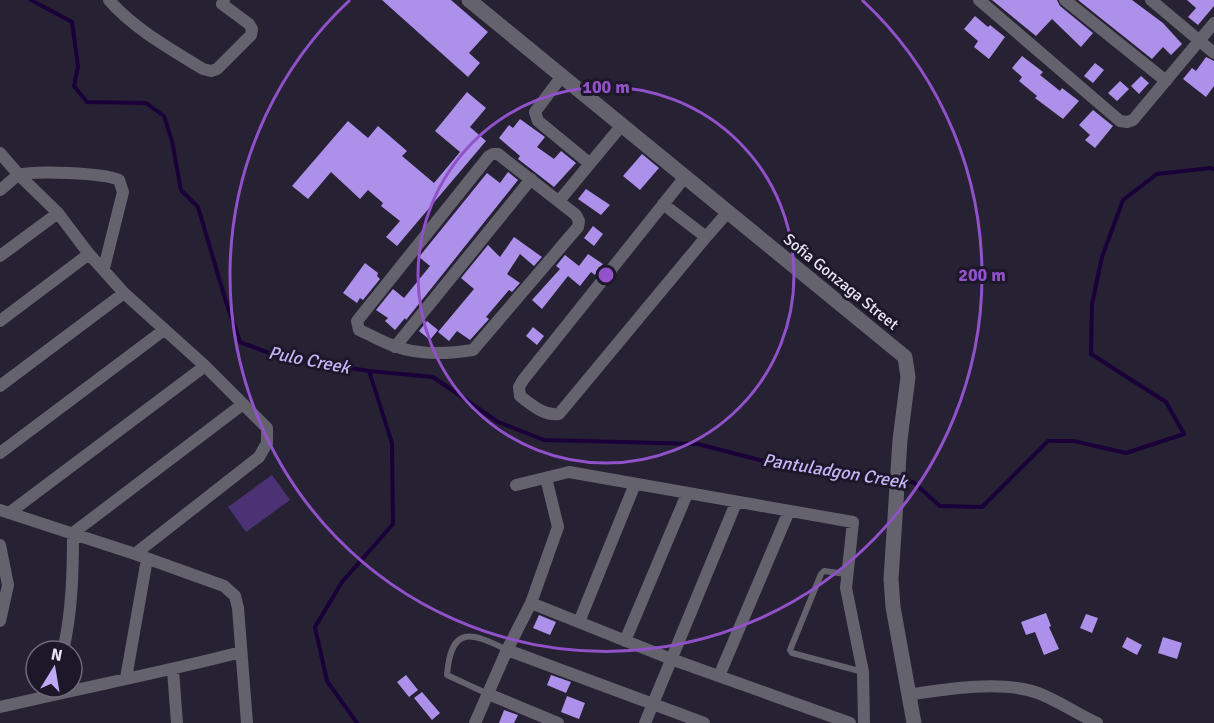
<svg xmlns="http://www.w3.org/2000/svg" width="1214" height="723" font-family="Signika,sans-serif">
<rect width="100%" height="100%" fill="#272134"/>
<path fill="#4a3274" d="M272,475l18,25 -44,32 -18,-25z"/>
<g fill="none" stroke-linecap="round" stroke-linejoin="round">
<path stroke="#1a0039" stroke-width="4" d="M31,0l41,22 6,44 -4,20 13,16 59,1 18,13 8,25 9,49 17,17 29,98 13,37 40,15 89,14 64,6 65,45 46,18 154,4 81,21 114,15
M901,481l12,1 27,24 42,1 66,-66h26l52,12 58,-19 -18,-32 -75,-48 1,-50 10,-47 21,-57 34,-26 54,-6 3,1
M357,723l-30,-42 -12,-54 27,-45 51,-58 -1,-81 -23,-72"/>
</g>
<path fill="#ad90e9" d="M382,0h69l37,32 -19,21 11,10 -12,14z
M992,0h65l3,6 33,27 -12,14 -29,-28 -16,17z
M1078,0h54l31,23 19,21 -11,11 -8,-8 -11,12z
M1187,0h27v6l-16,19 -10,-8 8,-9z
M975,16l13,11 2,-2 15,12 -16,22 -15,-12 4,-6 -14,-12z
M1022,56l21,16 -3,3 20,16 2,-3 17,13 -16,18 -28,-21 2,-2 -18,-15 3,-4 -10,-9z
M1206,57l8,4v25l-8,11 -23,-18 9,-11 4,3z
M1095,63l9,7 -11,13 -9,-7z
M1141,76l8,7 -10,11 -8,-8z
M1120,81l9,8 -12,12 -9,-8z
M467,92l19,16 -16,19 16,14 -89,105 -11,-9 14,-16 -19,-15 2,-3 -15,-13 -8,9 -29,-27 -23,27 -16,-13 56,-65 20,17 10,-12 29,25 -5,5 32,27 26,-31 -25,-21z
M1093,110l20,16 -18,22 -10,-8 5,-5 -11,-10z
M520,119l25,18 -8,10 17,12 7,-8 15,12 -22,24 -36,-28 2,-3 -21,-18 10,-13 4,3z
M642,154l17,14 -19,22 -17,-14z
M508,172l10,8 -112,140 -1,-2 -10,12 -10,-9 3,-3 -12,-8 17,-21 11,9 26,-32 -11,-9 68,-84 13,10z
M586,189l24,16 -9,10 -23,-16z
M593,226l10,8 -9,12 -10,-8z
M514,237l28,20 -8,9 -14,-12 -13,20 13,9 -8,9 -3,-2 -23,27 3,2 -19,21 -13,-9 -8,10 -11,-9 36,-43 -13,-11 27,-33 12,12z
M588,254l15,10 -8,11 -4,-3 -11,14 -12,-10 -26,33 -10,-9 28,-31 -4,-3 9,-11 14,11z
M365,263l13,10 -1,3 3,3 -17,21 -3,-2 -3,5 -14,-10z
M427,321l11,9 -8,10 -11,-9z
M533,327l11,9 -7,9 -11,-9z
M1046,613l5,13 -2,1 10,22 -15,6 -9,-23 -9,3 -5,-13z
M1086,614l12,4 -6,15 -12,-5z
M539,615l17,7 -6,13 -17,-7z
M1127,637l15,8 -5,10 -15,-8z
M1163,637l19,6 -5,16 -19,-6z
M406,675l12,15 -9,7 -12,-15z
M551,675l20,7 -5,11 -19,-8z
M422,692l18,21 -8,7 -18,-22z
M567,696l18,7 -6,16 -18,-7z
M504,710l14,5 -4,8h-15z"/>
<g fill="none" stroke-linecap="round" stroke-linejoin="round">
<path stroke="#64626c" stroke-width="6" d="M846,574l-22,-3 -3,3 -31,76 2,3 71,19
M488,694l-41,-19c4,-50 24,-43 60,-25"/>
<path stroke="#64626c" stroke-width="12" d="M109,0c25,29 62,49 94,69l8,2 6,-2 34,-34 1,-6 -3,-5 -27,-20 2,-4
M979,0l141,121 7,1 6,-2 81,-97
M1065,0l101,81
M1151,0l63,53
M562,76l-27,36 3,9 51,42
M0,153l19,22 39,38 31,41 35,39 81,73 62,62v15l-8,14 -124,97
M493,154h5l78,61 3,6 -1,6 -105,123c-25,4 -55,5 -79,-4 -12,-4 -23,-11 -35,-16l-2,-9 132,-165z
M0,190c6,-4 13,-12 19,-15 15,-5 85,-2 100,5l4,12 -19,76
M559,201l63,-76
M663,204l43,33 -147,177c-15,2 -27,-9 -39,-18l-1,-9 4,-7 162,-203
M706,237l21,-24
M0,256l58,-43
M0,321l89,-67
M395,347l136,-168
M0,386l124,-93
M0,453l164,-123
M516,485l53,-13 284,50 -7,66 17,84 1,51
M0,510l135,44 89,32 11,10 3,12 9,115
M9,513l196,-147
M0,545l8,40 -8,36
M531,603l140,56 179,64
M579,622l56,-138
M625,641l62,-147
M507,650l197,73
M63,651c9,-39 10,-78 10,-118l170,-129
M173,670l4,53
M719,676l70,-165
M126,678l21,-119
M488,694l70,29
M908,695c38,-6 94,-15 130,-2 21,8 39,21 59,30
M0,707c80,-19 161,-34 241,-55
M475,723l32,-73 24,-47 27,-76 -12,-49
M645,723l91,-220"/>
<path stroke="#64626c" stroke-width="15" d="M469,0l436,357 3,20 -8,63 -9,139 2,28 21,116"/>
</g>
<g fill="none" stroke="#9151c9" stroke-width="3">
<circle cx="606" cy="275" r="188"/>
<path d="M862 0A376 376 0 1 1 350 0"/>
</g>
<g text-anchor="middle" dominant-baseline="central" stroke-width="6" stroke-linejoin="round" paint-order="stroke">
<g font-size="16" fill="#e9e6f3" stroke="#1d172a">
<text transform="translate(841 282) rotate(39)">Sofia Gonzaga Street</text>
</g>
<g font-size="18" font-style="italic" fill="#c7b4f7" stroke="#1d172a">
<text transform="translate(309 360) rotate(11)">Pulo Creek</text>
<text transform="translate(835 471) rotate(9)">Pantuladgon Creek</text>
</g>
</g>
<circle cx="606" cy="275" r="9" fill="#9151c9" stroke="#1d172a" stroke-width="3"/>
<g font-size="18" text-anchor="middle" font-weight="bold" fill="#9151c9" stroke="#1d172a" stroke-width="6" stroke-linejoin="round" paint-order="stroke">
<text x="606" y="93">100 m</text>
<text x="982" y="281">200 m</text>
</g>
<g transform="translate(54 669) rotate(11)"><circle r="28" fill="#1d172a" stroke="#6f6a7a" stroke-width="1.5"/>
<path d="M0-4.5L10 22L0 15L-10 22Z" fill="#bfa8f4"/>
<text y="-9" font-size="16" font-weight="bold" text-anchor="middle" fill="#e9e6f3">N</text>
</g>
</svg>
